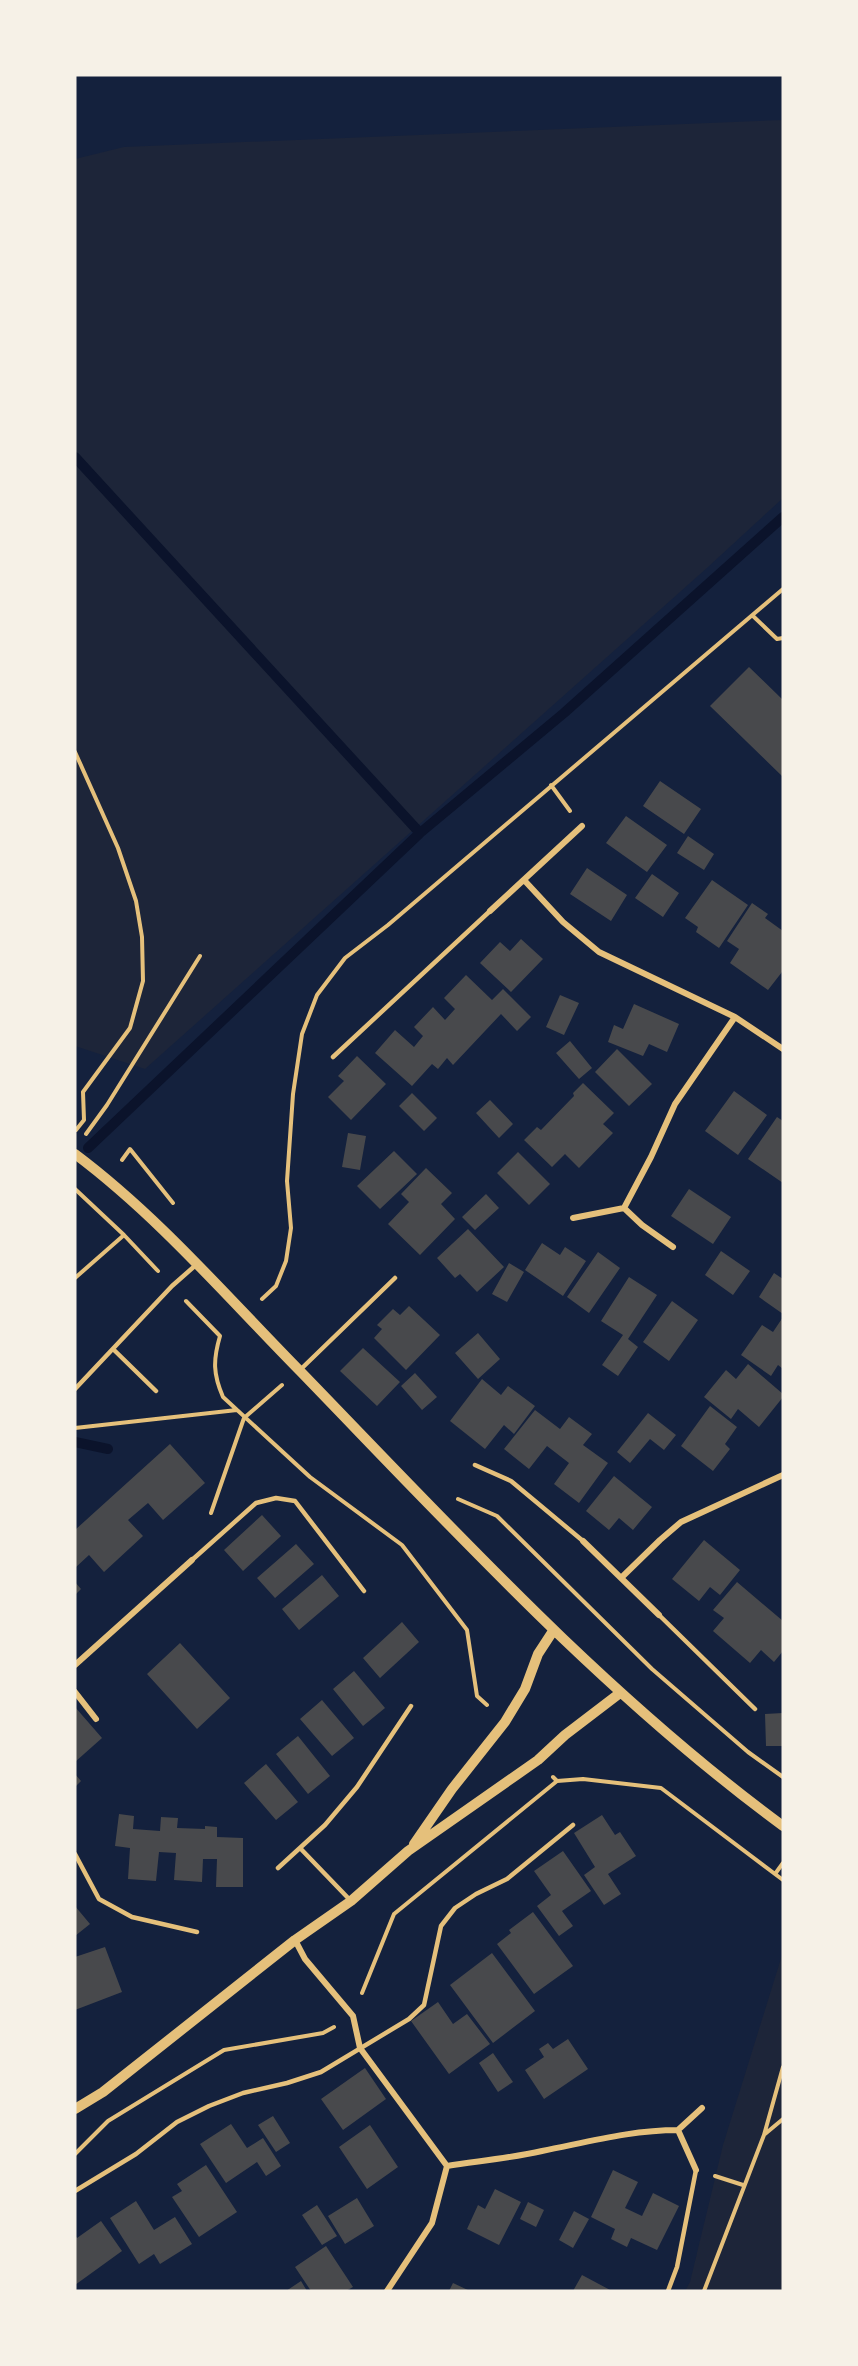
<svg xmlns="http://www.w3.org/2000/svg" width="858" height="2366" font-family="'Noto Sans',sans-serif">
<rect width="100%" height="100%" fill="#14213d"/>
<path fill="#1d2539" d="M783,120v378l-75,69 -563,502 -70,-23v-887l49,-12z
M783,1952v339h-98l5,-9 33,-137z"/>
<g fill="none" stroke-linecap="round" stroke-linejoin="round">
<path stroke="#0b132b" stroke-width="10" d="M75,457l345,376
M88,1148l332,-315 144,-120 219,-196
M75,1442l33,7"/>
</g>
<path fill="#48494c" d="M749,667l34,33v77l-73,-71z
M660,781l41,28 -17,25 -41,-28z
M626,816l41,29 -20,27 -41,-29z
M688,836l26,18 -10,16 -27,-17z
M587,868l40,27 -16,26 -41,-27z
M652,874l27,19 -16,24 -28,-19z
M712,880l36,25 -29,43 -23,-16 2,-5 -13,-9z
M752,903l16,11 -3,4 18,13v42l-1,-1 -14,18 -38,-27 9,-14 -12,-8z
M521,939l22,20 -32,33 -31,-29 20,-21 10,9z
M466,975l26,25 11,-11 28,28 -14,14 -16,-17 -48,51 -6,-7 -9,11 -6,-5 -20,22 -37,-33 20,-23 19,17 9,-11 -9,-9 19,-20 12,13 10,-11 -11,-11z
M560,995l19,8 -15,32 -18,-8z
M634,1004l45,20 -12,28 -18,-8 -6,12 -35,-14 6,-17 9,4z
M570,1041l22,27 -13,11 -23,-26z
M617,1049l35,35 -23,22 -34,-34z
M357,1056l29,28 -35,36 -23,-23 16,-16 -6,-5z
M583,1083l31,30 -11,11 10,9 -34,35 -14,-14 -13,13 -28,-27 13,-13 4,3 33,-34 -1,-3z
M734,1091l33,24 -29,40 -33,-24z
M412,1093l25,25 -13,13 -25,-25z
M490,1100l23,24 -14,14 -23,-25z
M777,1117l6,4v62l-35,-24z
M348,1133l18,3 -6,34 -18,-3z
M394,1151l23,23 -37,35 -23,-23z
M518,1152l32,32 -21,21 -32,-32z
M426,1168l26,25 -11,11 14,15 -35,36 -32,-31 21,-22 -8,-8z
M689,1189l42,28 -18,27 -42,-28z
M486,1194l13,14 -24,22 -13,-13z
M468,1229l36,38 -27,25 -17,-18 -5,4 -18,-20z
M542,1243l18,12 5,-8 21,14 -23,35 -38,-26z
M721,1251l29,20 -17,24 -28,-20z
M598,1252l22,16 -31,45 -22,-16z
M509,1263l15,9 -17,30 -15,-8z
M774,1273l9,6v35l-24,-17z
M629,1277l28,18 -29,44 10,8 -20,29 -16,-11 21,-30 -22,-14z
M672,1301l26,19 -29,41 -26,-19z
M409,1306l31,29 -34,35 -32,-32 8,-9 -5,-4 16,-16 7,6z
M783,1317v52l-5,-4 -7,11 -30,-21 21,-30 11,7z
M478,1333l22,26 -22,20 -23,-26z
M363,1348l37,34 -23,24 -37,-35z
M748,1364l35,30v3l-24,30 -21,-18 -7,10 -27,-22 22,-27 10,9z
M415,1373l22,24 -15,13 -21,-24z
M482,1379l19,16 7,-9 27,20 -21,28 -10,-9 -19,24 -35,-28z
M710,1406l27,21 -12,17 5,5 -17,22 -32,-25z
M535,1410l25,19 9,-12 23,17 -9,11 25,18 -29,40 -25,-19 15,-21 -22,-17 -18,23 -25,-20z
M648,1413l28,22 -12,15 -14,-11 -20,24 -13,-11z
M170,1444l35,39 -42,37 -15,-17 -20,17 15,16 -39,36 -15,-17 -14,13v-38z
M614,1476l38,31 -19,23 -14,-12 -10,12 -23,-19z
M262,1515l19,21 -38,35 -19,-21z
M704,1540l36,30 -20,25 -10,-8 -11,14 -27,-22z
M296,1544l18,20 -39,34 -18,-20z
M322,1575l17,21 -40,34 -17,-21z
M75,1582l6,7 -6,6z
M737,1582l46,39v30l-9,11 -13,-12 -11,13 -37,-32 11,-13 -11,-8z
M402,1622l17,20 -39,36 -17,-20z
M180,1643l50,55 -33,31 -50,-55z
M354,1671l31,37 -22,18 -30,-37z
M322,1700l32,38 -22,18 -32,-37z
M75,1707l27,31 -27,24z
M783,1713v33h-17l-1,-32z
M298,1736l32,40 -22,18 -32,-40z
M266,1764l32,38 -22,18 -32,-37z
M75,1774l6,7 -6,6z
M119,1814l15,2 -1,13 27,2 1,-14 17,1 -1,10 28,1v-3l12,1v10l26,1v49h-27l1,-28h-14l-1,23 -28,-2 2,-27 -17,-1 -3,29 -28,-2 2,-31 -15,-2z
M602,1815l13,20 5,-3 16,24 -28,18 13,20 -17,11 -20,-30 11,-8 -21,-34z
M563,1851l28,40 -29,20 11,15 -14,10 -22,-30 14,-11 -17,-24z
M75,1906l15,18 -15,12z
M533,1912l40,54 -39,28 -37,-50 14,-11 -2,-3z
M105,1947l17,45 -47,18v-53z
M492,1953l43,58 -42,32 -43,-58z
M438,2002l15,22 14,-10 23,30 -41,30 -38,-53z
M568,2039l20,30 -44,30 -19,-29 19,-13 -5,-8 9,-6 5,6z
M493,2053l20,29 -15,10 -19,-29z
M365,2068l21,31 -43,31 -22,-31z
M273,2116l17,27 -14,9 -18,-27z
M231,2124l16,24 16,-10 18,28 -15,10 -9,-14 -31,21 -26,-39z
M370,2125l28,42 -31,22 -28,-42z
M206,2165l31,47 -38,25 -27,-40 10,-6 -5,-7z
M613,2170l25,12 -13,26 17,8 11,-23 26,13 -22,44 -26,-12 -4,9 -16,-8 4,-10 -24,-12z
M495,2189l26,13 -22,43 -32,-16 11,-24 7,4z
M357,2198l17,28 -29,18 -17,-28z
M136,2201l18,29 21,-13 17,27 -32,20 -6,-10 -15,10 -29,-46z
M528,2202l16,8 -8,17 -16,-8z
M317,2205l20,31 -15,9 -20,-30z
M574,2211l15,8 -16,29 -14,-8z
M101,2221l21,30 -47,34v-50l2,3z
M326,2246l27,41 -7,4h-35l-16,-24z
M582,2275l30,16h-39z
M301,2281l6,10h-21z
M453,2283l17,8h-21z"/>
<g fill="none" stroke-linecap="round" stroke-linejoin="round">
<path stroke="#e5c07b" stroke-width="4" d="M753,616l24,23 6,-1
M75,752l43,96 18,53 6,36 1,44 -13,47 -47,64 1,28 -8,10
M551,785l19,26
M86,1134l21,-29 93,-149
M122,1160l8,-11 43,54
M75,1189l49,46 34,36
M75,1278l49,-43
M262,1299l14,-13 10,-25 5,-33 -4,-47 6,-87 9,-60 15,-39 28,-37 43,-33 395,-336
M186,1301l34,35c-7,24 -7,38 3,61l87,80 92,68 65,85 10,66 10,9
M75,1428l162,-18
M458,1499l39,17 155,153 96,83 35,25
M211,1513l33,-95 38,-33
M553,1777l4,4 26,-2 78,9 122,92
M775,1874l8,-11
M362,1993l32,-79 163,-133
M765,2134l18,-15
M75,2154l33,-33 116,-71 99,-17 11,-6
M715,2176l28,9
M704,2291l60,-156 19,-68"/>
<path stroke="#e5c07b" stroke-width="4.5" d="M333,1057l157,-146
M113,1349l43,42
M300,1370l95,-92
M75,1389l97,-103 25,-22
M475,1465l36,16 72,60
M192,1560l64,-57 20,-5 19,3 69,90
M659,1615l96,94
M300,1848l50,52
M75,1854l24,45 33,18 65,15
M278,1868l47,-43 32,-38 54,-81
M75,2191l61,-37 41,-32 32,-16 34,-13 44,-10 34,-11 88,-53 15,-14 17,-79 14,-18 21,-14 31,-15 66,-54
M668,2291l9,-24 19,-97"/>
<path stroke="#e5c07b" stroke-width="6" d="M524,880l39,42 36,30 136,65 48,32
M490,911l92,-85
M624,1208l18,17 31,22
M573,1218l51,-10 27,-51 24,-53 60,-87
M583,1541l76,74
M621,1578l39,-38 21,-18 102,-47
M75,1665l117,-105
M75,1692l21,27
M295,1940l10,19 48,57 7,32 87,118 -15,57 -45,68
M447,2166c32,-5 64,-8 95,-15 46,-9 90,-21 136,-21
M696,2170l-18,-40 24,-22"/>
<path stroke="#e5c07b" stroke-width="10" d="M75,1154c84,63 152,143 226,218 153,158 304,323 482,454
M414,1844l38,-55 53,-67 20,-33 13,-35 15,-23
M75,2109l28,-17 192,-152 56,-39 57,-50 130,-91 27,-25 55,-42"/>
</g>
<rect width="858" height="2366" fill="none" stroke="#f6f1e7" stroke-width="153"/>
</svg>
